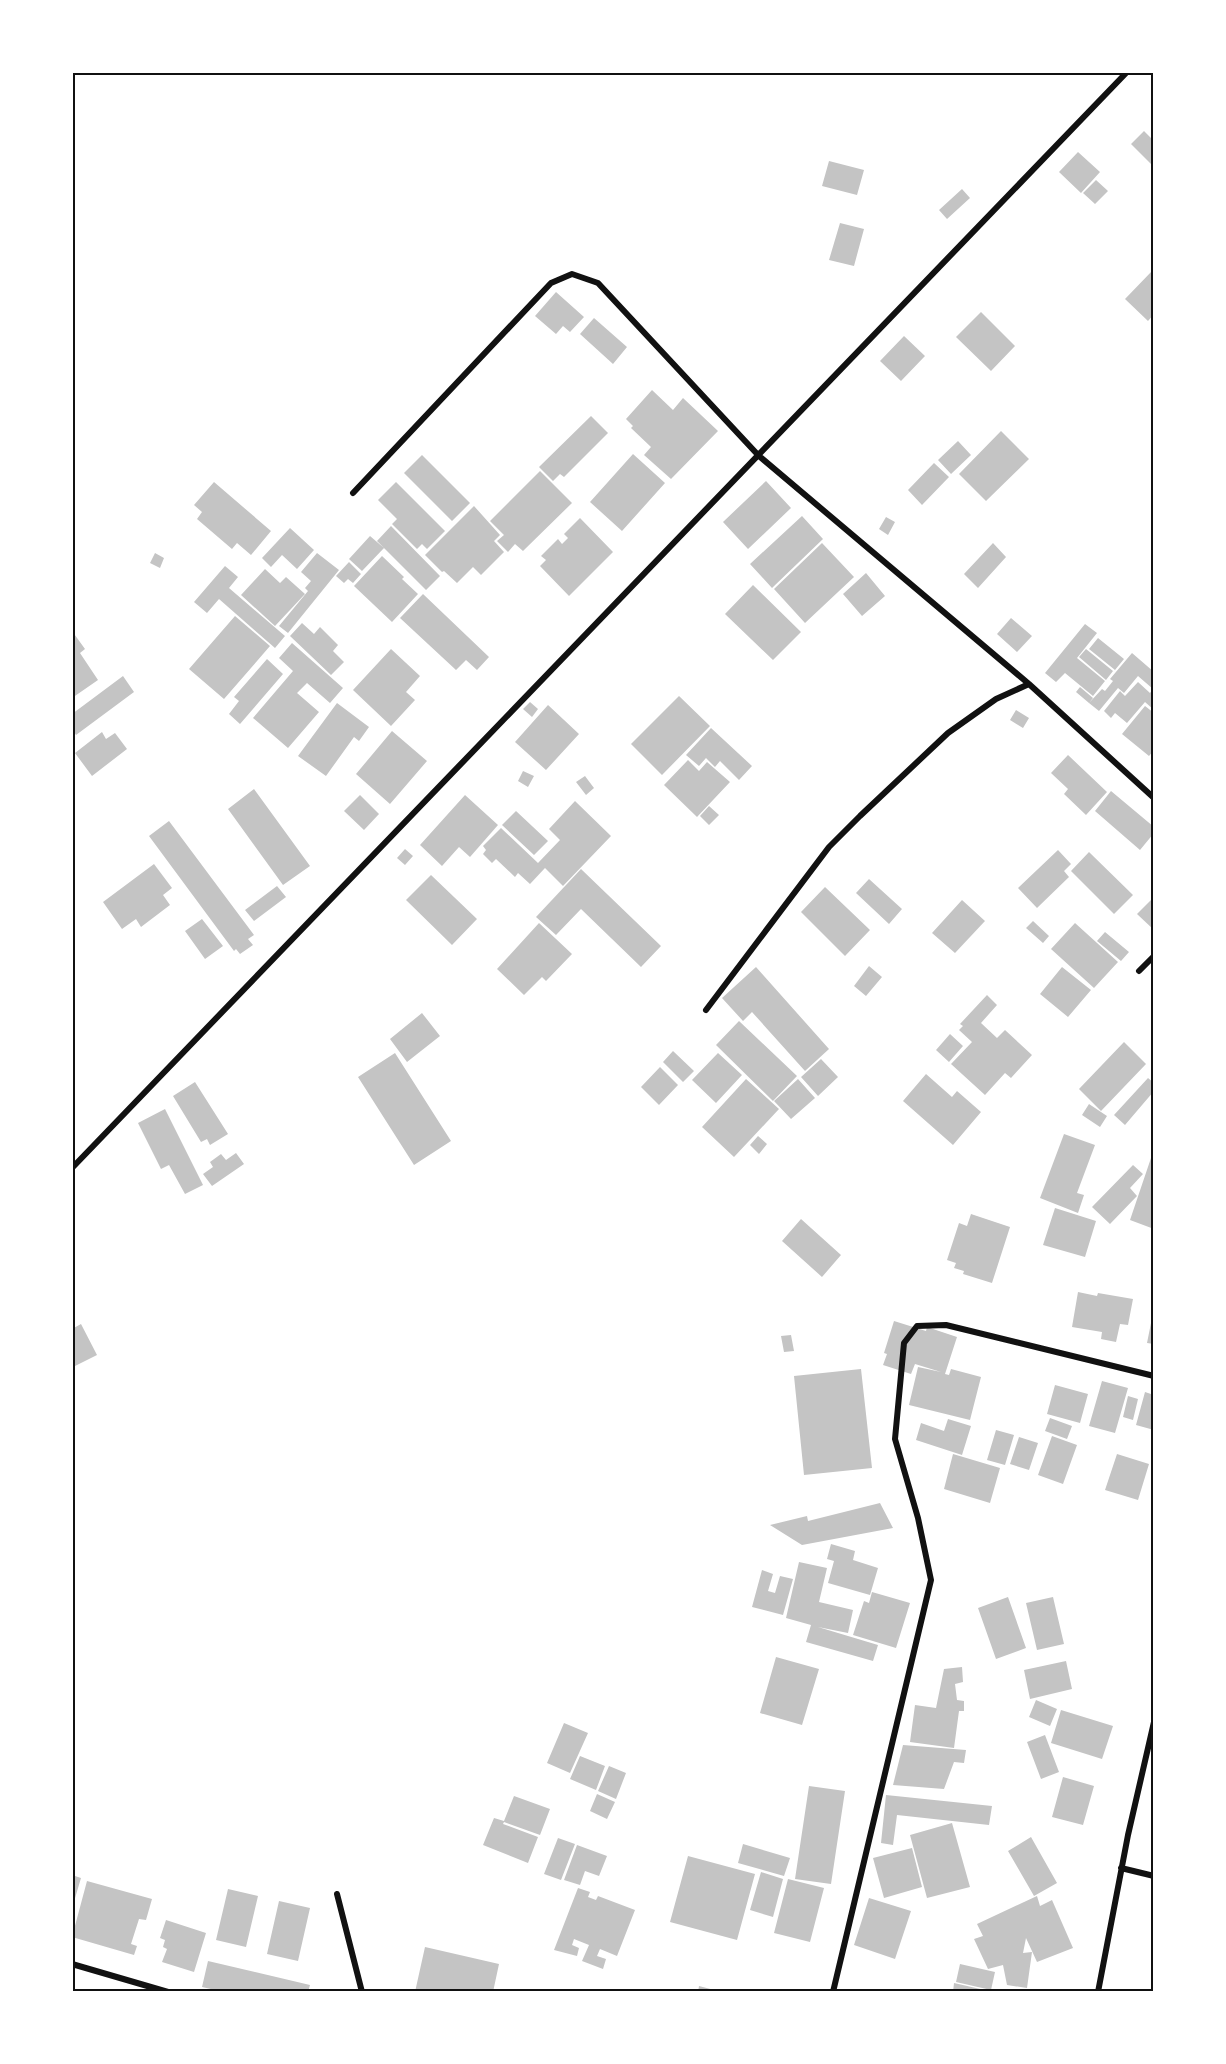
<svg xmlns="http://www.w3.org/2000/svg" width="1226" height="2064" font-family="'PT Sans Narrow',sans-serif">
<rect width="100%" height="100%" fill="#fff"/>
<path fill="#c4c4c4" d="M1144,131l10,10v26l-23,-23z
M1078,152l22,20 -19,21 -22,-21z
M829,161l35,9 -7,25 -35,-9z
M1096,180l12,11 -13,13 -12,-11z
M962,189l8,9 -23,21 -8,-9z
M840,223l24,6 -10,37 -25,-6z
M1152,271l2,1v42l-6,7 -23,-22z
M556,292l28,25 -14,15 -7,-6 -7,8 -21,-18z
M981,312l34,34 -24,25 -35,-34z
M594,318l33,29 -14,17 -33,-30z
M904,336l21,20 -24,25 -21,-20z
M652,390l21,20 10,-12 35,33 -47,48 -27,-24 7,-8 -20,-19 2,-2 -7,-7z
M591,416l17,17 -44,44 -4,-3 -7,7 -14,-14z
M1001,431l28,28 -43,42 -27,-27z
M958,441l13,14 -20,19 -13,-14z
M633,454l32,29 -43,48 -32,-29z
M422,455l48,48 -18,18 -48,-48z
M934,463l15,14 -27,28 -14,-15z
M540,471l32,32 -49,48 -8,-7 -7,8 -11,-11 7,-6 -14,-14z
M766,481l25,27 -43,41 -25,-27z
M214,482l57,49 -20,24 -14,-12 -5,6 -35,-30 5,-7 -8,-7z
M396,482l49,49 -18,18 -5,-5 -5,5 -25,-25 5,-5 -19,-19z
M474,506l26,29 -6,6 10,11 -23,23 -8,-8 -16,16 -13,-12 -2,1 -17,-17z
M802,516l21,23 -51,49 -22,-24z
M886,517l9,5 -7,13 -9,-6z
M580,518l33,34 -44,44 -29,-30 6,-6 -5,-4 17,-17 4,5 6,-6 -4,-4z
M391,526l49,50 -14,14 -49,-49z
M290,528l24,22 -17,19 -15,-14 -11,12 -9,-9z
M370,536l14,12 -22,23 -13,-12z
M822,543l32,34 -49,46 -31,-34z
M993,543l13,14 -28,31 -14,-14z
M155,553l9,5 -4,10 -10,-5z
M317,553l22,17 -51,63 -9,-7 29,-35 -3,-3 6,-7 -10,-9z
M382,556l22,21 -2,2 16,15 -26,28 -38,-36z
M349,562l12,12 -8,9 -5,-4 -4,4 -8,-7z
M225,566l13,11 -9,11 56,48 -10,12 -56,-49 -12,14 -13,-11z
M265,569l15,14 6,-6 19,17 -30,32 -34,-31z
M866,573l19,23 -23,20 -19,-22z
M753,585l48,47 -28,28 -48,-46z
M423,594l66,63 -12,13 -11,-10 -10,10 -56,-52z
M235,616l35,30 -46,53 -35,-30z
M1011,618l21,18 -15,16 -20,-18z
M302,623l12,11 6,-7 18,18 -5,6 11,11 -13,13 -41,-39z
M1085,624l12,9 -20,25 28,23 -12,15 -28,-23 -9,9 -11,-9z
M72,631l13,18 -5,4 18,27 -26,18z
M1098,638l26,21 -9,11 -26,-21z
M292,643l51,45 -13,15 -23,-20 -10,10 22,19 -31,36 -35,-30 40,-47 -14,-13z
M391,649l29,27 -14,16 9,8 -24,26 -38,-36z
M1086,649l27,22 -7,9 -27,-23z
M1132,653l22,19v38l-9,-8 -18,21 -12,-10 -4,5 -7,-7 16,-20 5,5 13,-14 12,11 3,-4 -15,-13 -14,17 -6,-5 -19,23 -10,-8 13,-14 3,2 8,-10 -3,-2z
M267,659l16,15 -43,50 -11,-10 10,-13 -5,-4z
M123,676l11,16 -58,43 -4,-6v-15z
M1080,687l13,11 -4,5 -13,-11z
M679,696l31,30 -48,49 -31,-31z
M530,702l8,7 -6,8 -9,-8z
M337,703l32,24 -10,14 -5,-4 -28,39 -28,-20z
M548,705l31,29 -33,36 -31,-28z
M1145,706l9,7v37l-5,6 -27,-22z
M1016,710l13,8 -6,10 -13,-8z
M711,728l41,38 -13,14 -19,-19 -5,6 -9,-9 -7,8 -13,-11z
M392,731l35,30 -37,43 -34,-30z
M102,732l4,7 9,-6 12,16 -35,27 -17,-23z
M1068,755l39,37 -21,23 -22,-21 4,-5 -17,-16z
M688,760l11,11 8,-9 23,20 -33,35 -33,-32z
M523,771l11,5 -6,11 -10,-6z
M585,776l9,12 -8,7 -10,-13z
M254,789l56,77 -27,19 -55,-76z
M1111,791l43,36v6l-14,17 -45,-39z
M360,795l19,19 -15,16 -20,-19z
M465,795l33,30 -28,32 -11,-10 -17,19 -22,-21z
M575,801l36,35 -48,50 -18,-18 -15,16 -12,-11 -3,4 -19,-18 -4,4 -9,-9 3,-4 -3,-4 18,-18 37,35 22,-23 -11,-11z
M709,806l10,9 -10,10 -9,-9z
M516,811l32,30 -14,14 -32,-30z
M169,821l85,114 -6,4 5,6 -13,9 -4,-5 -2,2 -85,-115z
M405,849l8,7 -8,9 -8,-7z
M1058,850l13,14 -7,7 5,6 -32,31 -19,-20z
M1089,852l44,43 -19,19 -43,-43z
M154,864l18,24 -9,7 7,10 -29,22 -5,-8 -14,10 -19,-27z
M581,869l80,77 -20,21 -60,-58 -25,26 -20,-18z
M431,875l46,44 -25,26 -46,-45z
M869,879l33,30 -13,15 -33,-31z
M277,886l9,11 -32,24 -9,-11z
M825,887l45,43 -25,26 -44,-44z
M1154,897v33l-17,-16z
M962,900l23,21 -30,32 -23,-20z
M202,919l21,27 -18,13 -20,-28z
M1033,921l16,15 -6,7 -17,-15z
M539,923l33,31 -26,27 -4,-4 -18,18 -27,-26z
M1075,923l43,39 -24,26 -43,-39z
M1105,932l24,20 -8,9 -24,-20z
M869,966l13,11 -16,19 -12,-10z
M756,967l73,82 -24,22 -53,-59 -9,9 -21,-23z
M1062,967l29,23 -23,27 -28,-23z
M987,995l10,10 -16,18 16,15 8,-8 27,25 -21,23 -6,-5 -20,22 -34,-31 21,-22 -13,-12 4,-4 -3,-2z
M422,1013l18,23 -33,26 -17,-23z
M739,1021l58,55 -24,25 -57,-56z
M950,1034l13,12 -14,16 -13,-12z
M1124,1042l22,22 -45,47 -22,-22z
M673,1051l21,20 -11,11 -20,-20z
M395,1053l56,88 -37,24 -56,-88z
M718,1053l24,22 -26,28 -24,-23z
M821,1059l17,18 -20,19 -17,-19z
M660,1067l18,18 -19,20 -18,-18z
M926,1074l26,23 5,-6 24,21 -28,33 -50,-44z
M1148,1078l6,5v8l-29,34 -11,-10z
M746,1079l33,30 -45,48 -32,-30z
M798,1079l17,19 -24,21 -17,-18z
M195,1082l33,52 -18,11 -3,-6 -6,3 -28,-46z
M1089,1104l18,12 -7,11 -18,-12z
M165,1109l38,76 -18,9 -16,-29 -8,4 -23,-46z
M1064,1134l31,11 -18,48 7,2 -6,18 -38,-15z
M758,1136l9,8 -8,10 -9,-9z
M236,1153l8,11 -32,22 -9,-12 10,-7 -3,-5 11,-8 5,6z
M1151,1158l3,1v70l-24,-9z
M1133,1165l10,9 -13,14 7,8 -27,28 -18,-17z
M1055,1208l41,13 -11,36 -42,-12z
M971,1214l39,13 -18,56 -29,-9 1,-3 -10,-3 2,-5 -9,-3 12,-37 8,3z
M801,1219l40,36 -19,22 -40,-36z
M1078,1292l19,4 1,-3 35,6 -5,26 -8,-1 -4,18 -15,-3 1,-7 -30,-5z
M1153,1313h1v31l-7,-1z
M894,1321l32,10 1,-4 30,10 -12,37 4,1 2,-6 30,8 -11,43 -61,-15 9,-38 23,5 -26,-8 -4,10 -28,-9 4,-11 -3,-1z
M81,1324l16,31 -22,11 -3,-6v-31z
M791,1335l3,16 -10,1 -3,-16z
M861,1369l11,99 -68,7 -10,-99z
M1102,1381l26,7 -13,45 -26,-7z
M1055,1385l33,9 -8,29 -33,-9z
M1145,1392l9,3v35l-18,-5z
M1128,1396l10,3 -5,21 -10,-3z
M1050,1418l22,8 -5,13 -22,-8z
M948,1419l23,7 -9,29 -46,-15 5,-17 23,8z
M996,1430l18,5 -9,30 -18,-5z
M1052,1436l25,9 -14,39 -25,-9z
M1019,1437l19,6 -9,27 -19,-6z
M953,1454l47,14 -10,35 -46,-14z
M1117,1454l32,10 -11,36 -33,-10z
M880,1503l13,25 -91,17 -32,-20 37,-9 1,5z
M831,1544l24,7 -2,9 25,8 -8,27 -42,-12 6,-22 -7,-2z
M799,1562l28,6 -8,34 34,8 -5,23 -30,-6 60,18 -5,16 -67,-19 5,-17 -25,-7z
M762,1570l11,4 -5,17 7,2 5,-17 13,3 -10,36 -31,-8z
M872,1592l38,11 -14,45 -43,-13 11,-34 5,2z
M1008,1597l18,51 -30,11 -18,-51z
M1053,1597l11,47 -27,6 -11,-47z
M776,1657l43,12 -17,56 -42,-12z
M1066,1661l6,28 -42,10 -6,-29z
M962,1667l1,15 -8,2 2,16 7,1v10h-5l-5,37 -44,-6 5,-37 21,3 8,-39z
M1036,1700l21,9 -7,17 -21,-9z
M1061,1710l52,16 -11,33 -51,-16z
M564,1723l24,10 -18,40 -23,-10z
M1045,1735l14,37 -18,7 -14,-37z
M903,1745l63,5 -2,13 -10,-1 -10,27 -51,-4z
M580,1756l25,10 -9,24 -26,-11z
M609,1766l17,7 -10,26 -18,-8z
M1063,1777l31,9 -11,39 -31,-8z
M809,1786l36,5 -14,93 -36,-5z
M597,1794l18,8 -8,17 -17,-8z
M886,1795l106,11 -3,19 -92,-10 -4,30 -12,-2z
M514,1796l36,13 -10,26 -36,-13 -1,2 35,13 -10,26 -45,-18 11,-27 10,3z
M952,1823l18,64 -43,11 -17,-63z
M1031,1837l26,46 -23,13 -26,-45z
M558,1838l17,6 -14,36 -17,-6z
M743,1844l47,14 -6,18 -46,-13z
M577,1845l30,11 -8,20 -14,-5 -5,14 -16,-5z
M912,1848l10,39 -38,11 -11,-40z
M688,1856l67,18 -18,66 -67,-18z
M761,1872l22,7 -10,38 -23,-7z
M72,1875l9,3 -8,27h-1z
M788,1879l36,9 -14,54 -36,-9z
M87,1881l65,18 -6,21 -7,-1 -8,25 6,2 -3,9 -62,-18z
M578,1888l12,4 -2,5 8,3 2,-4 37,14 -18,46 -17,-7 -3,7 9,3 -3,10 -21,-8 7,-16 -15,-6 -2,6 7,3 -2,8 -23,-6z
M228,1889l30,7 -12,51 -30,-7z
M1037,1896l3,10 12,-6 21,48 -36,14 -11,-24 -3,15 9,-1 -5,36 -20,-3 -4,-20 -15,4 -14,-30 9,-3 -6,-12z
M869,1898l42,13 -16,48 -41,-14z
M279,1901l31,7 -12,53 -31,-7z
M166,1920l40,13 -12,39 -32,-10 5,-13 -4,-2 2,-7 -5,-2z
M425,1947l74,17 -6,28h-78z
M208,1961l102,24 -2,7h-84l-22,-5z
M960,1964l35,8 -4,18 -35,-8z
M954,1983l35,8v1h-36z
M699,1986l19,5v1h-20z"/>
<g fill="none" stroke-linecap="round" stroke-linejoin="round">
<path stroke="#111" stroke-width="6" d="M353,493l198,-210 21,-9 26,9 161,173 270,228 125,114
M1139,971l15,-15
M706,1010l123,-163 31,-31 88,-83 48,-34 33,-15
M72,1168l1055,-1096
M1121,1868l33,8
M337,1894l25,98
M72,1964l96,28
M833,1992l98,-412 -13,-62 -23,-79 9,-96 13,-17 29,-1 208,51
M1098,1992l30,-157 26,-113"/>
</g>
<rect width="1226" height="2064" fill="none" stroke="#ffffff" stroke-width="147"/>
<rect x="74" y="74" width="1078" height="1916" fill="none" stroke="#111" stroke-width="2"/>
</svg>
